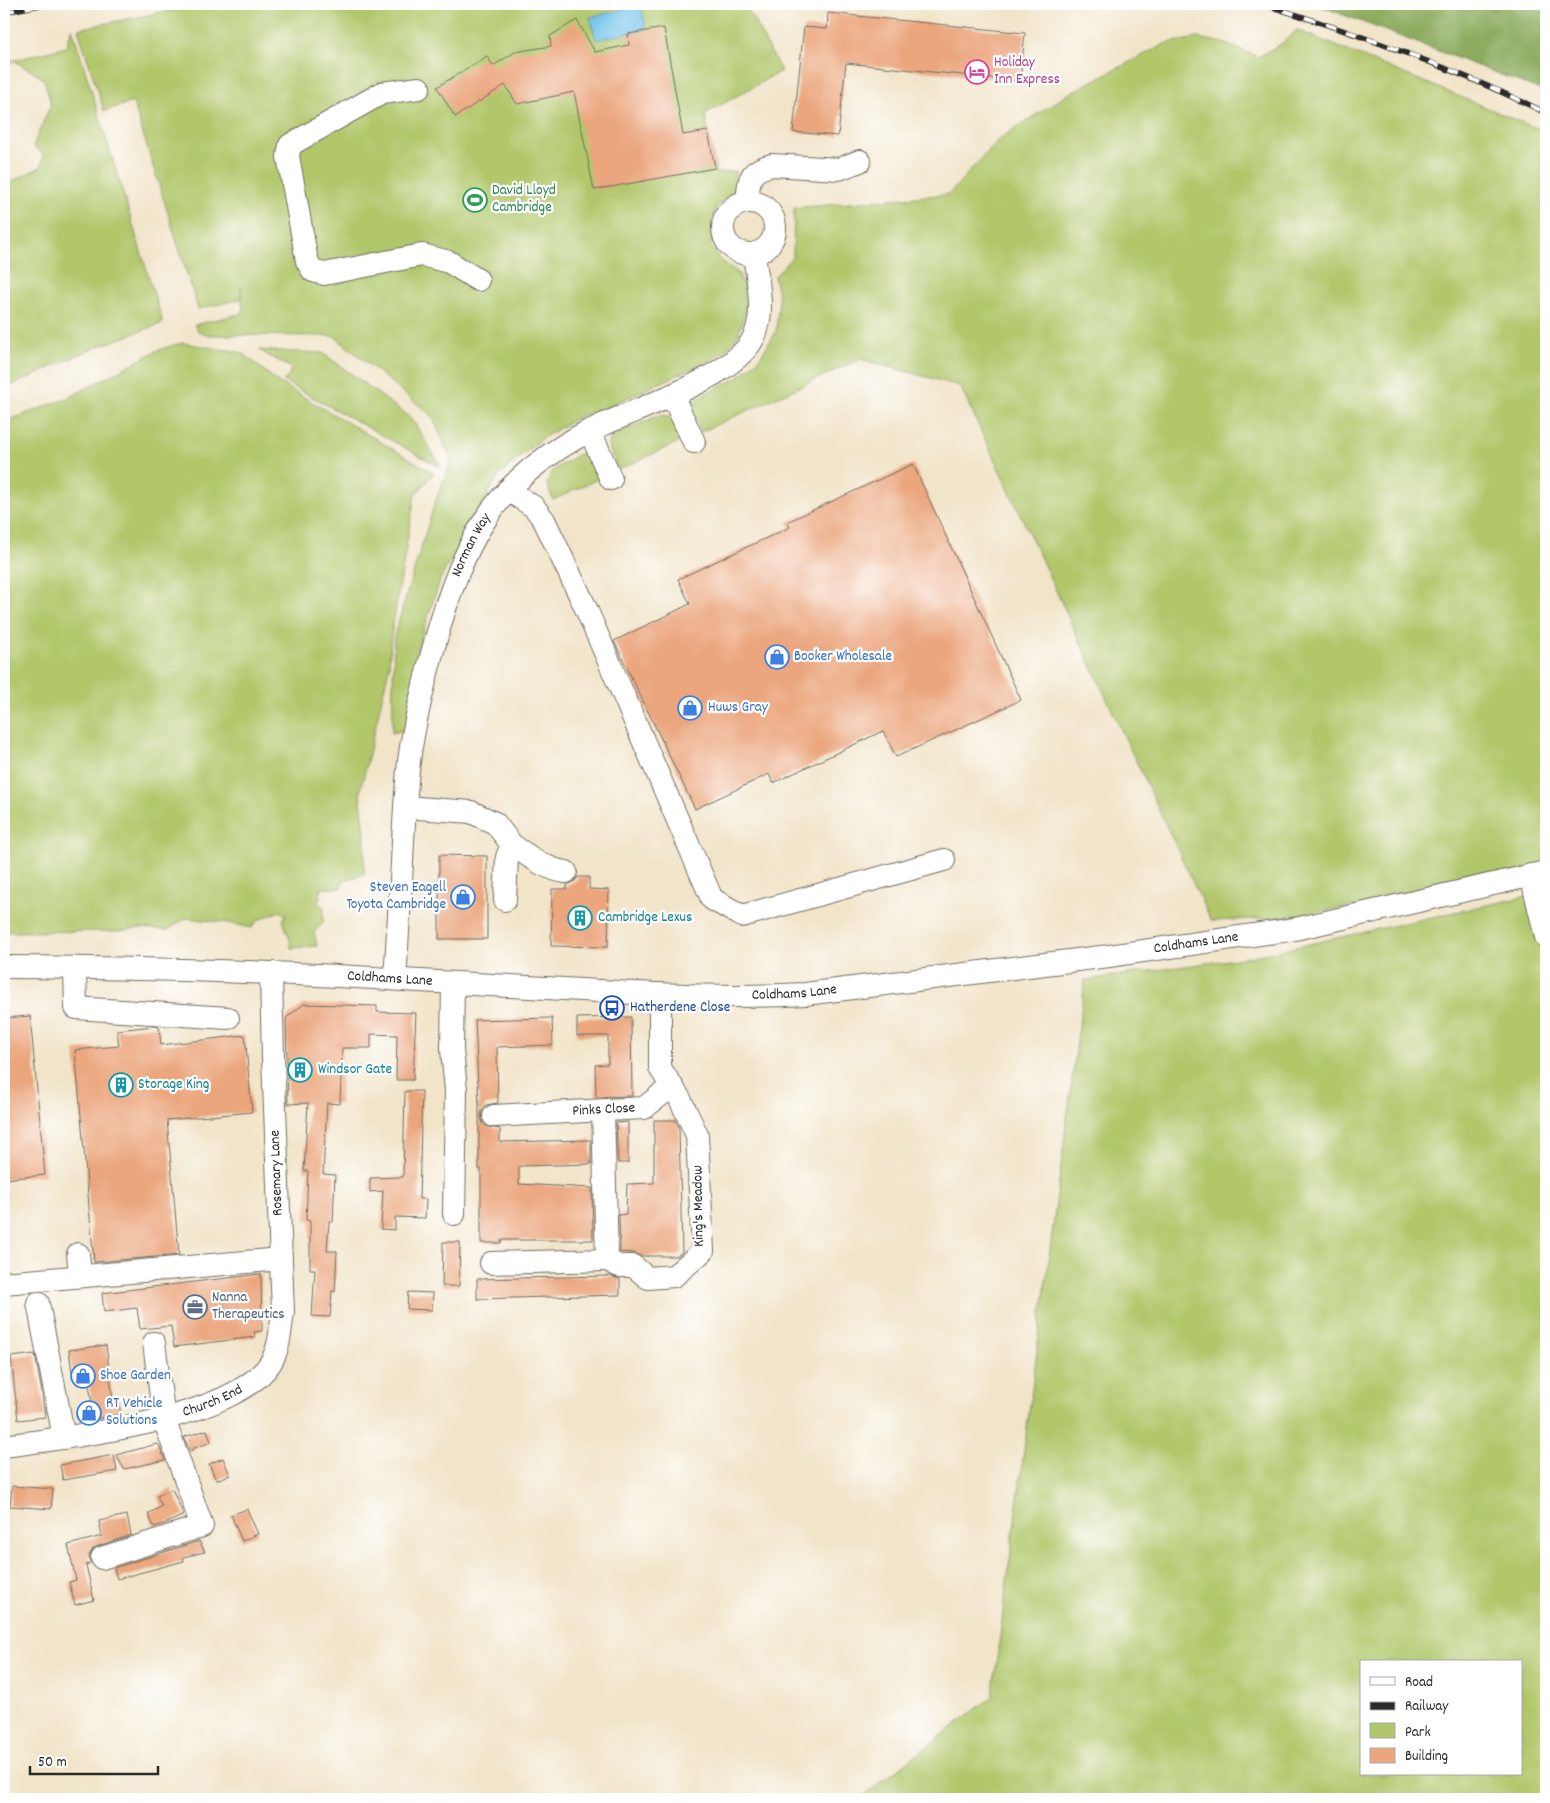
<svg xmlns="http://www.w3.org/2000/svg" width="1550" height="1803" font-family="Dekko,sans-serif">
<rect width="100%" height="100%" fill="#fff"/>
<filter id="ink" filterUnits="userSpaceOnUse"><feTurbulence type="fractalNoise" baseFrequency=".02" numOctaves="2"/><feDisplacementMap in="SourceGraphic" scale="10" xChannelSelector="R" yChannelSelector="G"/><feConvolveMatrix kernelMatrix="1 2 1 2 8 2 1 2 1" color-interpolation-filters="sRGB"/></filter>
<filter id="wash" filterUnits="userSpaceOnUse"><feTurbulence type="fractalNoise" baseFrequency=".0096" numOctaves="4" result="noise"/><feDisplacementMap in="SourceGraphic" scale="20" xChannelSelector="R" yChannelSelector="G"/><feGaussianBlur stdDeviation="1.12" result="paint"/><feColorMatrix in="noise" values="0 0 0 0 0 0 0 0 0 0 0 0 0 0 0 0 0 1.4 0 .05"/><feComposite in="paint" operator="in"/></filter>
<g filter="url(#wash)">
<rect width="100%" height="100%" fill="#f1e4c8"/>
<path fill="#b1c76b" stroke="#6e794b" fill-rule="evenodd" d="M235,4h510l36,67 -76,43 11,59 19,-2v21c-24,13 -24,26 -21,51l-5,1 12,16 17,13 10,21 -3,18 -7,23 -9,12 -12,10 -110,50 -27,9 -37,22 -27,22 -18,17 -36,61 -22,42 -22,67 -13,83 -13,3 2,-97 39,-128 18,-48 -19,-44 -98,-80 -128,-1 -7,-3 -5,-7 49,-12 -2,-27v13l-43,10 -65,-207 -29,9 -26,-82 114,-23z
M72,28l91,295 -69,25 -90,41v-194l8,-14 29,-14 2,-13 -10,-8 18,-42 -7,-25 -31,-19 -9,10v-7l62,-16z
M1297,30l249,102v733l-122,31 -148,22 -65,3 -251,-535 -100,-27 -159,73 -9,-19 1,-13 44,-22 21,-18 18,-28 3,-34 -5,-21 19,-21 1,-48 155,-14 50,-55 74,-48 94,-48 31,-5 26,5 34,14 23,-13z
M183,343l56,9 6,3 33,27 156,91 -19,22 -24,141 -2,32 -29,124 5,41 -1,41 -22,7 -1,7h-19l-4,15 6,4 -1,16 -9,9 3,14 -26,2 -1,-8 -7,-20 3,-5 -6,-4 -22,9 -6,8 -23,-5 -43,-5 -18,12 -29,-2 -19,3 -116,1v-510l64,-24 88,-47 18,-6z
M259,350l64,3 89,66 30,49 -159,-87 6,-5 2,-8z
M659,415l11,1 13,24 -65,30 -10,-25 3,-8z
M585,452l7,4 10,21 -49,23 -6,-16 6,-14 24,-15z
M1528,896l18,46v857h-687l133,-102 93,-717 165,-23zM1361,1662h160v112h-160z"/>
<path fill="#8cac5f" stroke="#5c6c45" d="M1315,4h231v88z"/>
<path fill="#6ec3eb" stroke="#4c778b" d="M641,5l5,24 -50,11 -6,-23z"/>
<g id="blocks">
<path fill="#eba67d" d="M828,13l197,20 -5,48 -174,-18 -8,73 -45,-4 11,-105 23,2z
M577,20l18,32 34,-7 -1,-11 36,-6 19,107 25,-4 7,37 -121,22 -20,-98 -57,12 -12,-19 -50,32 -18,-30 50,-31 6,10 22,-14 36,-6 -1,-10z
M913,464l108,236 -125,57 -13,-26 -110,52 -4,-9 -74,35 -81,-168 76,-37 -12,-25 112,-52 -3,-5z
M439,855l48,1v83h-48z
M578,877h11v12l20,1 -1,57 -57,-1 1,-57h15v-4l8,-4z
M304,1004l73,2v6l39,1 -3,67h-17l1,-45 -26,-1v14h-29l-2,56 -13,-1 -4,71 12,1 -2,47 -4,-1 -2,30h10l-2,41 -3,-1 -2,26 -18,-1 3,-47h-5v-48l-4,-1 2,-49h-4l4,-68 -20,1 -2,-86z
M30,1016l15,159 -41,4v-161z
M631,1017l1,79 -36,1 -1,-32 13,-1v-28h-31v-18z
M552,1018l1,27 -56,2 1,56 -12,2 -4,6 -1,6 2,7 5,3 12,2v13l91,-2v24l-72,2v18l73,4 1,52h-92v3h-20v-74h-2v-63l-4,-86z
M154,1026l5,1 2,18 84,-10 7,77 -85,8 12,135 -85,7 -19,-212 44,-4 -2,-16z
M405,1091h17l-3,108h7l-1,19 -30,-1v13l-14,-1 2,-38 -13,1v-14l33,-1z
M654,1120h21l4,8 3,124 -5,4h-36l-7,-3 -14,-1 -1,-37 7,-1 1,-30 27,-1z
M628,1122v41h-10l-2,-40z
M443,1242h17l-1,44h-17z
M261,1274l1,57 -8,1 1,5 -81,10 -3,-21 -31,3 -3,-21 -33,4 -2,-19z
M609,1276l11,3v16l-143,4v-20z
M408,1292l25,1 -1,17 -25,-1z
M106,1345l7,55h5l3,14 -38,7 -3,-15 12,-2 -5,-33 -15,2 -3,-23z
M35,1354l7,39 3,24 -27,3 -7,-63z
M207,1430l4,12 -19,7v2l-2,1 -6,-15z
M157,1444l2,1 6,15 -41,9 -8,-14z
M114,1455l3,16 -54,9 -3,-15z
M223,1458l7,17 -14,5 -7,-16z
M12,1486l41,3 -2,20 -41,-3z
M172,1489l12,26 -17,8 -13,4 -6,-13 14,-8 -5,-10z
M247,1509l11,25 -16,7 -11,-26z
M127,1515l4,20 -33,11 -5,3 -4,7 1,7 -4,2 8,35 -19,5 -6,-23 7,-2 -8,-35 34,-9 -3,-15z
M199,1541l6,11 -22,5 1,4 -67,18 -3,-11z"/>
</g>
</g>
<g filter="url(#ink)">
<use href="#blocks" fill-opacity="0" stroke="#706c62" stroke-width="1"/>
<g fill="none" stroke-linecap="round" stroke-linejoin="round">
<g stroke="#706c62" stroke-width="24">
<g id="minor">
<path d="M419,88l-37,5 -92,52 -2,11 19,105 6,10 11,3 98,-19 27,7 29,18"/>
<path d="M747,201c3,-22 0,-30 25,-36l67,4 21,-8"/>
<circle cx="749" cy="228" r="26"/>
<path d="M672,395l22,47"/>
<path d="M590,431l21,48"/>
<path d="M508,490l26,17 10,13 40,84 128,295 30,17 202,-56"/>
<path d="M405,807l66,5 24,11 17,22 -5,12 -2,43"/>
<path d="M512,845c17,11 33,24 54,27"/>
<path d="M1531,875l15,62"/>
<path id="s1" d="M4,967c133,1 266,4 398,13 66,4 132,7 197,11 69,4 138,7 206,3l304,-38 186,-27 251,-57"/>
<path d="M75,968l1,40 152,10"/>
<path id="s2" d="M395,979c3,-46 6,-92 8,-138 2,-31 3,-63 8,-94 6,-36 15,-72 25,-108 11,-40 25,-81 47,-116 25,-41 64,-70 106,-92 42,-21 145,-52 165,-94 12,-26 3,-56 0,-83"/>
<path d="M453,983l-1,67 4,40 -2,124"/>
<path id="s3" d="M494,1116l150,-8 28,-22"/>
<path d="M78,1254l2,22"/>
<path d="M607,1260l12,6h14l15,12 26,-2 29,-25 -6,-116 -17,-36 -20,-31v-74"/>
<path d="M491,1263l116,-3 -4,-149"/>
<path d="M4,1283l277,-24"/>
<path d="M38,1303l26,135"/>
<path id="s4" d="M4,1446c66,-9 218,-25 262,-77 14,-16 14,-37 17,-57l-10,-254 -2,-84"/>
<path d="M102,1558l100,-32 -38,-107 -10,-76"/>
</g>
</g>
<use href="#minor" stroke="#fff" stroke-width="22"/>
<g stroke="#2b2b2b" stroke-width="5.5">
<path id="rail" d="M1263,4c96,30 192,64 283,109
M4,12l41,-8"/>
</g>
<use href="#rail" stroke="#fff" stroke-width="4" stroke-dasharray="11" stroke-linecap="butt"/>
</g>
</g>
<defs>
<g id="hotel-ring" transform="scale(1.25)"><circle r="9.5" fill="#fff" stroke="#d1479c" stroke-width="1.5"/><path d="M-6-4.5h1.5V1H6V5H4.5V3h-9V5H-6ZM-4 0a1.8 1.8 0 1 1 3.6 0ZM.5 0V-2.5h3Q6-2.5 6 0Z" fill="#d1479c"/></g>
<g id="stadium-ring" transform="scale(1.25)"><circle r="9.5" fill="#fff" stroke="#2e9e5b" stroke-width="1.5"/><path d="M0-5a6.5 5 0 1 0 0 10a6.5 5 0 1 0 0-10ZM-3.5-1.8h7v3.6h-7Z" fill="#2e9e5b"/></g>
<g id="shop-ring" transform="scale(1.25)"><circle r="9.5" fill="#fff" stroke="#3f7fe0" stroke-width="1.5"/><path d="M-5-2.5h2.3a2.7 3.5 0 0 1 5.4 0H5L5.5 6h-11ZM-1.5-2.5h3a1.5 2.3 0 0 0-3 0Z" fill="#3f7fe0"/></g>
<g id="building-ring" transform="scale(1.25)"><circle r="9.5" fill="#fff" stroke="#0f9aa8" stroke-width="1.5"/><path d="M-4-6H4V6H1V3H-1V6H-4ZM-2.5-4.3h1.7v1.8h-1.7ZM.8-4.3h1.7v1.8H.8ZM-2.5-1h1.7V.8h-1.7ZM.8-1h1.7V.8H.8Z" fill="#0f9aa8"/></g>
<g id="bus-ring" transform="scale(1.25)"><circle r="9.5" fill="#fff" stroke="#1a4fb4" stroke-width="1.5"/><path d="M-5-6H5V4H4V6H2V4H-2V6H-4V4H-5ZM-3.5-4V0h7V-4ZM-3.5 1.2v1.5H-2V1.2ZM2 1.2v1.5H3.5V1.2Z" fill="#1a4fb4"/></g>
<g id="office-ring" transform="scale(1.25)"><circle r="9.5" fill="#fff" stroke="#5c6f8a" stroke-width="1.5"/><path d="M-6-3h4V-5.5h4V-3h4V5H-6ZM-1-4.5V-3h2v-1.5ZM-6 0V1H6V0Z" fill="#5c6f8a"/></g>
</defs>
<g fill-rule="evenodd">
<use href="#hotel-ring" x="977" y="72"/>
<use href="#stadium-ring" x="475" y="200"/>
<use href="#shop-ring" x="777" y="657"/>
<use href="#shop-ring" x="690" y="708"/>
<use href="#shop-ring" x="463" y="897"/>
<use href="#building-ring" x="580" y="918"/>
<use href="#bus-ring" x="612" y="1008"/>
<use href="#building-ring" x="300" y="1070"/>
<use href="#building-ring" x="121" y="1085"/>
<use href="#office-ring" x="195" y="1307"/>
<use href="#shop-ring" x="83" y="1376"/>
<use href="#shop-ring" x="89" y="1413"/>
</g>
<g text-anchor="middle" dominant-baseline="central" stroke-width="4.5" stroke-linejoin="round" paint-order="stroke">
<g font-size="15" fill="#b23c85" stroke="#fff" text-anchor="start">
<text x="994" y="63">Holiday<tspan x="994" dy="17">Inn Express</tspan></text>
</g>
<g font-size="15" fill="#27864d" stroke="#fff" text-anchor="start">
<text x="492" y="191">David Lloyd<tspan x="492" dy="17">Cambridge</tspan></text>
</g>
<g font-size="15" fill="#2b2b2b" stroke="#fff">
<text stroke="none"><textPath href="#s2" startOffset="444">Norman Way</textPath></text>
<text stroke="none"><textPath href="#s1" startOffset="1196">Coldhams Lane</textPath></text>
<text stroke="none"><textPath href="#s1" startOffset="386">Coldhams Lane</textPath></text>
<text stroke="none"><textPath href="#s1" startOffset="791">Coldhams Lane</textPath></text>
<text stroke="none"><textPath href="#s3" startOffset="110">Pinks Close</textPath></text>
<text transform="translate(277 1173) rotate(-92)">Rosemary Lane</text>
<text transform="translate(699 1206) rotate(-91)">King's Meadow</text>
<text stroke="none"><textPath href="#s4" startOffset="214">Church End</textPath></text>
</g>
<g font-size="15" fill="#366cbe" stroke="#fff" text-anchor="start">
<text x="794" y="657">Booker Wholesale</text>
<text x="708" y="708">Huws Gray</text>
<text x="446" y="888" text-anchor="end">Steven Eagell<tspan x="446" dy="17">Toyota Cambridge</tspan></text>
<text x="100" y="1376">Shoe Garden</text>
<text x="106" y="1404">RT Vehicle<tspan x="106" dy="17">Solutions</tspan></text>
</g>
<g font-size="15" fill="#0d838f" stroke="#fff" text-anchor="start">
<text x="598" y="918">Cambridge Lexus</text>
<text x="318" y="1070">Windsor Gate</text>
<text x="138" y="1085">Storage King</text>
</g>
<g font-size="15" fill="#164399" stroke="#fff" text-anchor="start">
<text x="630" y="1008">Hatherdene Close</text>
</g>
<g font-size="15" fill="#4e5e75" stroke="#fff" text-anchor="start">
<text x="212" y="1298">Nanna<tspan x="212" dy="17">Therapeutics</tspan></text>
</g>
</g>
<rect width="1550" height="1803" fill="none" stroke="#fff" stroke-width="20"/>
<rect x="1360" y="1660" width="162" height="115" fill="#ffffff" stroke="#aaaaaa"/>
<rect x="1370" y="1677" width="25" height="8" fill="#ffffff" stroke="#aaaaaa"/>
<text x="1405" y="1686" font-size="15" fill="#2b2b2b">Road</text>
<rect x="1370" y="1702" width="25" height="8" fill="#2b2b2b" stroke="#aaaaaa"/>
<text x="1405" y="1710" font-size="15" fill="#2b2b2b">Railway</text>
<rect x="1370" y="1723" width="25" height="15" fill="#b1c76b" stroke="#aaaaaa"/>
<text x="1405" y="1736" font-size="15" fill="#2b2b2b">Park</text>
<rect x="1370" y="1748" width="25" height="15" fill="#eba67d" stroke="#aaaaaa"/>
<text x="1405" y="1760" font-size="15" fill="#2b2b2b">Building</text>
<path d="M30 1766v8h128v-8" fill="none" stroke="#2b2b2b" stroke-width="2.5"/>
<text x="38" y="1766" font-size="15" fill="#2b2b2b" stroke="#ffffff" stroke-width="4" paint-order="stroke">50 m</text>
</svg>
